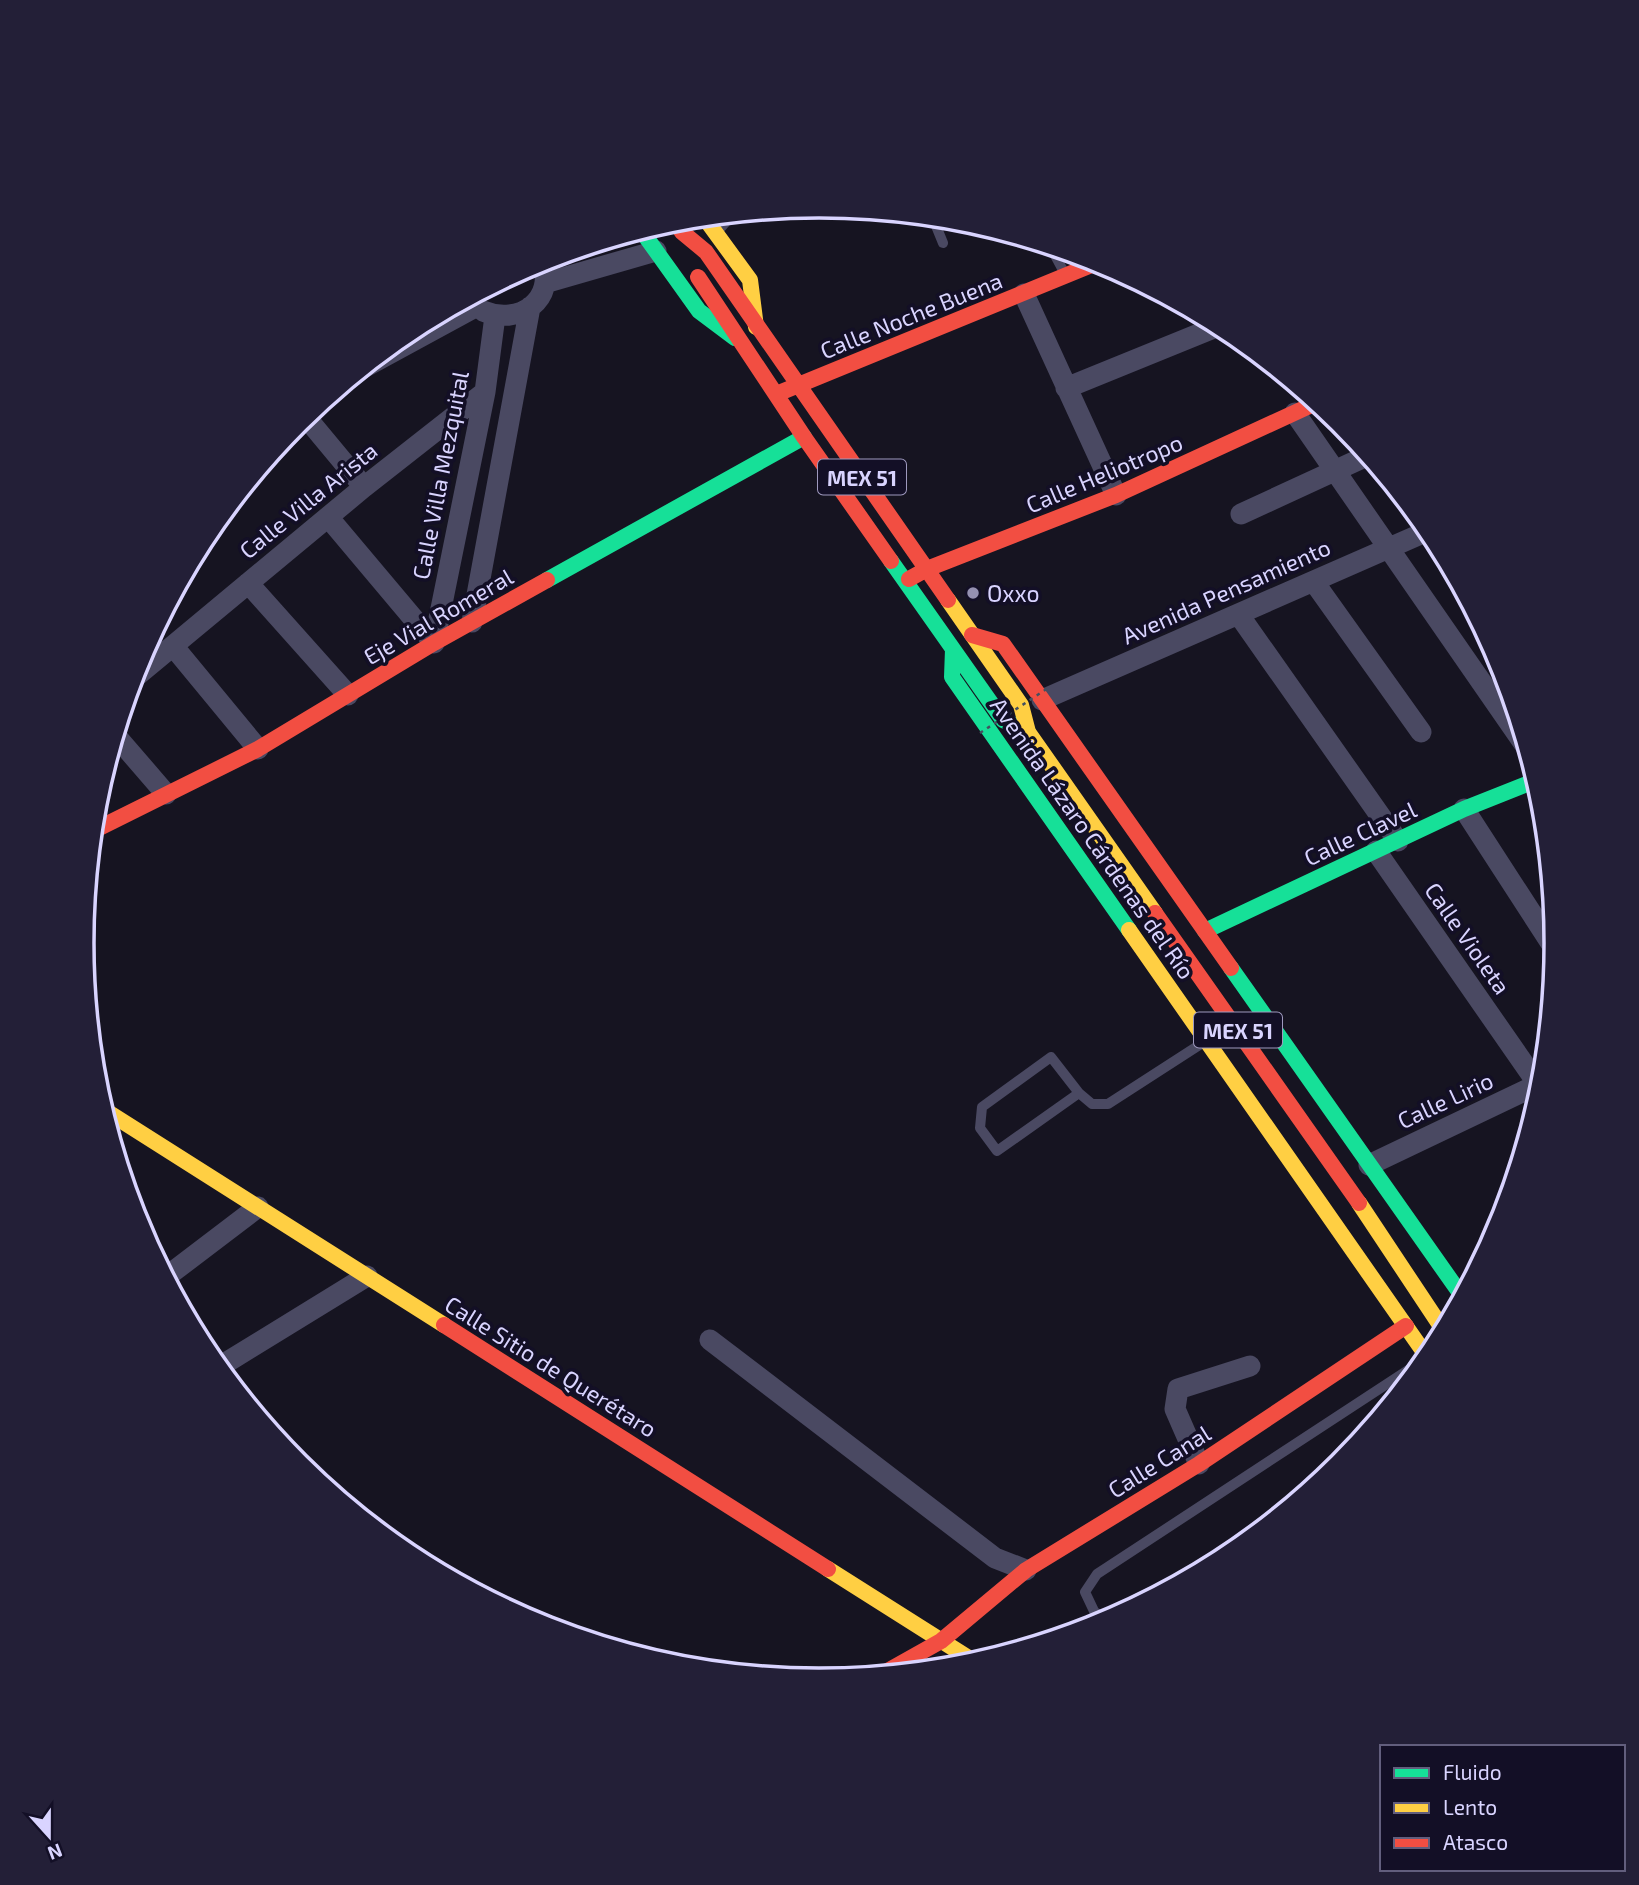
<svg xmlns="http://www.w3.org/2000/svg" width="1639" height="1885" font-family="'Exo 2',sans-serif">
<rect width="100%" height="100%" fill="#161421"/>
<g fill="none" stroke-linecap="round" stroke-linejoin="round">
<path stroke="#4a4962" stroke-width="10" d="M932,216l11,27
M718,231l15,-17
M1050,246l15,28
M1079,1093l-82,58 -17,-23 2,-21 69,-50 28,36 13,11h16l96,-62
M1106,1621l-12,-10 -9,-19 12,-18 328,-215"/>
<path stroke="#4a4962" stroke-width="21" d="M545,283l111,-32
M1024,294l92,201
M483,311c36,15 74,-11 59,-51
M363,368l114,-62
M1066,388l155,-63
M1295,413l232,335
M305,416l59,71
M1241,514l128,-59
M328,517l106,126
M1314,582l107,150
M248,583l100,112
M1239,615l159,226
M472,622l58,-315
M434,643l51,-251 10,-76
M173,646l85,103
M133,679l231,-192 121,-95
M1042,700l388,-170
M116,736l50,58
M1464,809l92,142
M1376,851l166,239
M1369,1165l174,-83
M166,1277l92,-70
M710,1340l285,218 31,12
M219,1367l148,-91
M1199,1464l-24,-55 3,-20 72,-23"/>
<path stroke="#16e098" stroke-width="16" d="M641,230l58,81 36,27
M891,561l112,159 25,12
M547,580l257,-143
M953,649l-1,28 177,253
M1205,931l259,-122 73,-29
M1231,968l231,328"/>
<path stroke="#ffcf43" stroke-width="16" d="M704,217l46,63 6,47
M948,600l73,105 7,27 127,181
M1129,930l299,428
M103,1109l341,216
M1359,1203l85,128
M828,1569l147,93"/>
<path stroke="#f24e42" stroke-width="16" d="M674,220l8,12 24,20 242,348
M698,277l106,160 87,124
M779,393l322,-132
M909,579l18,-10 189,-74 202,-93
M972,635l31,9 228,324
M93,831l165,-82 176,-106 113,-63
M1155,913l204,290
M444,1325l384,244
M884,1673l57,-32 85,-71 173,-106 207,-138"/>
<path stroke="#44505f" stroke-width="2.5" stroke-dasharray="3.5 5" stroke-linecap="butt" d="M980,733l68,-45"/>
</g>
<circle fill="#9591b1" stroke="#130f26" stroke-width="2.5" cx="973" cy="593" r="7"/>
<g text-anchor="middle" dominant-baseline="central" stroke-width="7" stroke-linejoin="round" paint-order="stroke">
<g fill="#130f26" stroke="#9e99be" stroke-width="2">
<rect x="818" y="459.5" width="88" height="35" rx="5"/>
<rect x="1194" y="1012.5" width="88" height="35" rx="5"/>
</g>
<g font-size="21" font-weight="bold" fill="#d9d4ff">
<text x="862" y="477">MEX 51</text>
<text x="1238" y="1030">MEX 51</text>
</g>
<g font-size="23" fill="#d9d4ff" stroke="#130f26">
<text transform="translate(911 315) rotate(-22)">Calle Noche Buena</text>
<text transform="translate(1104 473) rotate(-23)">Calle Heliotropo</text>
<text transform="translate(440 475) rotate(-79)">Calle Villa Mezquital</text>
<text transform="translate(308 500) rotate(-39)">Calle Villa Arista</text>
<text transform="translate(1226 591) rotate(-24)">Avenida Pensamiento</text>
<text transform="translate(438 616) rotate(-30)">Eje Vial Romeral</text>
<text transform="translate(1360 833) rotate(-25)">Calle Clavel</text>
<text transform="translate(1093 838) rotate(55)">Avenida Lázaro Cárdenas del Río</text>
<text transform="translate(1468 938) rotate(55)">Calle Violeta</text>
<text transform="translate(1445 1100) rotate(-25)">Calle Lirio</text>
<text transform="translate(551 1366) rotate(32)">Calle Sitio de Querétaro</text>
<text transform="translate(1159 1461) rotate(-32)">Calle Canal</text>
</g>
<g font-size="23" fill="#d9d4ff" stroke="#130f26" text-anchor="start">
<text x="987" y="593">Oxxo</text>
</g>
</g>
<path d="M0 0H1639V1885H0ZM94 943a725 725 0 1 1 1450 0a725 725 0 1 1-1450 0Z" fill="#231f37" fill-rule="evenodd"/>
<path fill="none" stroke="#d9d4ff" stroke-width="3.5" d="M94 943a725 725 0 1 1 1450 0a725 725 0 1 1-1450 0Z"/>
<rect x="1380" y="1745" width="245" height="126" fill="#130f26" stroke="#625e7d" stroke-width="2"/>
<rect x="1394" y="1768" width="35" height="10" fill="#16e098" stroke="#625e7d" stroke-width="2"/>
<text x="1443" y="1780" font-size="21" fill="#d9d4ff">Fluido</text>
<rect x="1394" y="1803" width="35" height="10" fill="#ffcf43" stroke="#625e7d" stroke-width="2"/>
<text x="1443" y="1815" font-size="21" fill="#d9d4ff">Lento</text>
<rect x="1394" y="1838" width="35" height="10" fill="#f24e42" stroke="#625e7d" stroke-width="2"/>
<text x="1443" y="1850" font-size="21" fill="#d9d4ff">Atasco</text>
<g transform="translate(49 1836) rotate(159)" stroke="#130f26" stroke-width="5" paint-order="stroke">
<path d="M0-5L12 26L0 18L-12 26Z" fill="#d9d4ff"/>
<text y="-10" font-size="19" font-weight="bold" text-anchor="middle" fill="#d9d4ff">N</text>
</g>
</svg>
